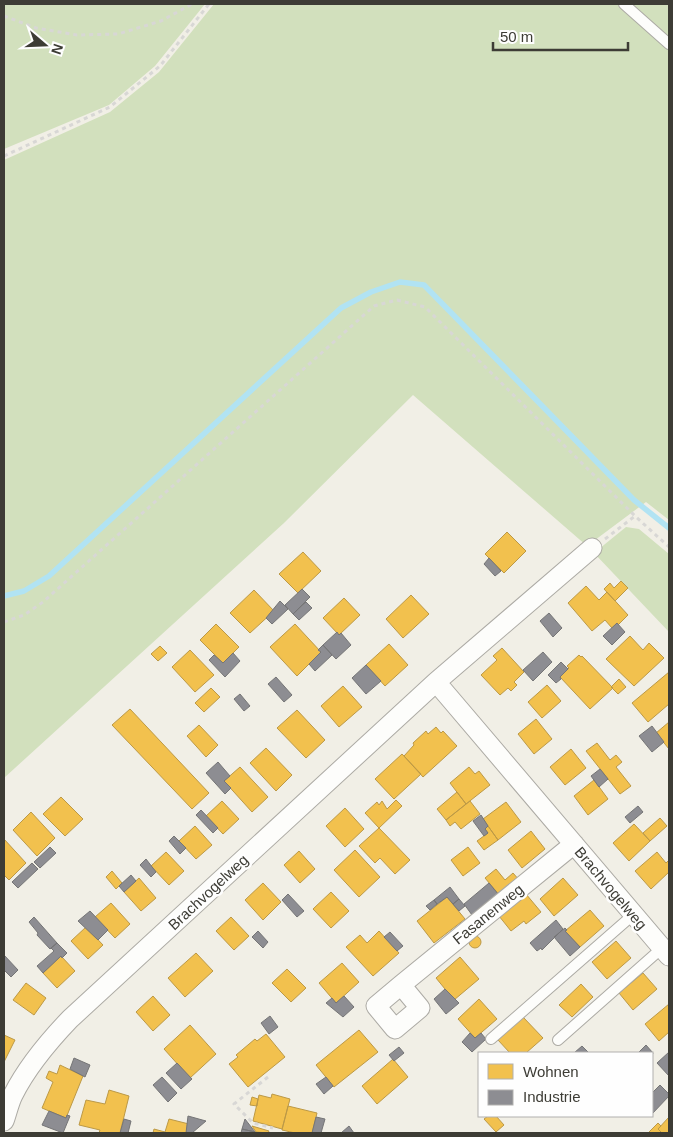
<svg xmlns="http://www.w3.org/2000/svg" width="673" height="1137" font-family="Helvetica,sans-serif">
<rect width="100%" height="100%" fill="#f1efe6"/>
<path fill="#d2e0bd" d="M4,4h201l-50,62 -46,39 -105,44z
M214,4h455v516l-23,-18 -59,44 -174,-151 -129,128 -280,255v-618l106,-48 49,-40z
M626,527l13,2 30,25v78l-75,-79z"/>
<path fill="#f2c14e" stroke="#bc9946" d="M507,532l19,19 -22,22 -19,-19z
M303,552l18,19 -23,22 -19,-19z
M621,581l7,7 -13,13 -11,-12 6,-6 4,5z
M586,586l13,14 8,-8 21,23 -10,10 -1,-2 -5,5 -7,-8 -13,11 -24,-28z
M254,590l20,21 -24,22 -20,-20z
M411,595l18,19 -26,24 -17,-19z
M344,598l16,17 -21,20 -16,-17z
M216,624l23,23 -16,16 -23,-23z
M295,624l26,28 -24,24 -27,-29z
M630,636l13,14 6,-7 15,15 -30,28 -28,-27z
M389,644l19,21 -23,21 -19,-21z
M160,646l7,7 -9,8 -7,-7z
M502,648l22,24 -10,10 3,3 -6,6 -3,-3 -8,7 -19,-20 16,-15 -4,-4z
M190,650l24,25 -19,17 -23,-25z
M579,655l2,2 1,-1 31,32 -23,21 -30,-32 9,-9 -2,-2z
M669,672v32l-21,18 -16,-19z
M619,679l7,8 -8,7 -7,-7z
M547,685l14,16 -19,17 -14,-16z
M343,686l19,21 -23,20 -18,-21z
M211,688l9,9 -16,15 -9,-9z
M130,709l79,84 -17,16 -80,-84z
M297,710l28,30 -19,18 -29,-30z
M536,719l16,20 -18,15 -16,-20z
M669,722v27l-13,-16z
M199,725l19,20 -12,12 -19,-21z
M436,727l5,6 2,-2 14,15 -34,31 -19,-21 10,-11 -1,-2 13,-12 2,3z
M597,743l13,17 6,-5 6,7 -6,5 15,19 -11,8 -34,-43z
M266,748l26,27 -16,16 -26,-28z
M571,749l15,19 -21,17 -15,-18z
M402,754l19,20 -27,25 -19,-20z
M240,767l28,30 -16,15 -28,-31z
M469,767l6,7 4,-3 11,14 -24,19 -16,-21z
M594,780l14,19 -20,16 -14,-19z
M457,792l9,12 -20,16 -9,-11z
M61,797l22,22 -18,17 -22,-22z
M396,800l6,6 -23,22 -14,-15 12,-11 2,3 3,-4 5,8z
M222,801l17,18 -16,15 -17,-18z
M470,801l10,13 -19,15 -6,-7 -5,4 -4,-6z
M506,802l15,20 -23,18 -15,-21z
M345,808l19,21 -19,18 -19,-21z
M31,812l24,26 -18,18 -24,-26z
M660,818l7,8 -17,15 -7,-8z
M634,824l16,17 -21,20 -16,-18z
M195,826l17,19 -16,14 -17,-18z
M488,826l10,14 -14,10 -7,-9 11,-8 -3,-4z
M379,828l31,32 -15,14 -15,-16 -5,5 -16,-17z
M531,831l14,18 -23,19 -14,-18z
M4,839l22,24 -17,17 -5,-5z
M468,847l12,16 -17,13 -12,-16z
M355,850l25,27 -21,20 -25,-27z
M299,851l16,18 -15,14 -16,-18z
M166,852l18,19 -15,14 -18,-19z
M657,852l9,11 3,-3v12l-18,17 -16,-18z
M496,869l9,11 8,-7 7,8 -19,16 -16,-19z
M112,871l10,12 -6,6 -10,-12z
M139,878l17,20 -15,13 -17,-19z
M563,878l15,17 -24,21 -14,-17z
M263,883l18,19 -18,18 -18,-20z
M331,892l18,19 -18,17 -18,-19z
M526,894l15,18 -15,12 -2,-3 -13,10 -12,-15z
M447,897l18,22 -31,24 -17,-22z
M111,903l19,21 -15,14 -20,-21z
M590,910l14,16 -24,21 -15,-16z
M231,917l18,19 -15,14 -18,-19z
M86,927l17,18 -15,14 -17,-18z
M379,931l20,22 -26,23 -27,-29 14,-12 7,8z
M469 942a6 6 0 1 1 12 0a6 6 0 1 1-12 0Z
M616,941l15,17 -24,21 -15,-17z
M196,953l17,18 -28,26 -17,-19z
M61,956l14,15 -18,17 -14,-15z
M460,957l19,22 -25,21 -18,-22z
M342,963l17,19 -23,21 -17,-20z
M287,969l19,19 -15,14 -19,-19z
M643,973l14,16 -24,21 -14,-17z
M26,983l20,15 -12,17 -21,-15z
M581,984l12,13 -21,20 -13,-12z
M153,996l17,19 -17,16 -17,-19z
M479,999l18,20 -22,19 -17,-19z
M669,1004v28l-10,9 -14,-17z
M523,1017l20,21 -17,15h-16l-12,-13z
M190,1025l26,29 -26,24 -26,-29z
M359,1030l19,22 -44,35 -18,-22z
M266,1034l19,23 -37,30 -19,-23 9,-7 -2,-2 19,-16 2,2z
M4,1035l11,5 -11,22z
M393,1059l15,18 -31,27 -15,-18z
M60,1065l23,11 -17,42 -24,-10 11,-26 -7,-4 3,-7 8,3z
M109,1090l20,6 -9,37h-21l1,-3 -21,-5 7,-25 19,4z
M272,1094l18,5 -8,30 -29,-8 6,-26 12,3z
M252,1097l6,2 -1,7 -7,-1z
M288,1106l29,7 -5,20h-17l-13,-3z
M488,1116h8l8,9 -8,7 -12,-13z
M669,1117v16h-7l-4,-4z
M169,1119l20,5 -3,9h-33l1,-4 11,3z
M658,1123l3,3 -3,3 4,4h-14z
M252,1126l17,5 -1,2 -12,-1z"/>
<path fill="#8d8d92" stroke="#757576" d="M489,558l12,13 -6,5 -11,-12z
M302,589l8,8 -17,17 -8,-9z
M280,601l8,8 -16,15 -6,-6z
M306,602l6,6 -13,12 -6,-6z
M549,613l13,15 -9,9 -13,-16z
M617,623l8,9 -13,13 -9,-9z
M337,632l2,3 2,-2 10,12 -15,14 -13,-14z
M323,645l9,10 -17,16 -6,-7 12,-12 -3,-2z
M543,652l9,10 -19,19 -10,-11z
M233,653l7,8 -15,16 -16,-17 5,-5 9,8z
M561,662l7,7 -8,8 1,2 -5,4 -8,-8z
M366,665l15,16 -15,13 -14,-16z
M276,677l16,18 -8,7 -16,-18z
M240,694l10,12 -6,5 -10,-12z
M652,726l12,16 -12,10 -13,-16z
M218,762l12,14 -6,5 7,7 -6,6 -19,-21z
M600,769l8,10 -9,8 -8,-11z
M638,806l5,6 -13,11 -5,-6z
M201,810l17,18 -5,5 -17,-18z
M481,815l7,11 -3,3 3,4 -4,3 -11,-15z
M174,836l12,12 -6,6 -11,-13z
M50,847l6,6 -16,15 -6,-6z
M146,859l10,13 -5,5 -11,-12z
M32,863l6,6 -20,19 -6,-6z
M131,875l5,6 -12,11 -5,-6z
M489,883l9,11 -26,21 -8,-11z
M450,887l9,12 -6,5 -6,-7 -10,7 -3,-4z
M288,894l16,17 -7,6 -15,-17z
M459,899l6,7 -6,5 -6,-7z
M434,900l3,4 -7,6 -4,-4z
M90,911l18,19 -10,10 -20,-19z
M34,917l23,26 -7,6 -13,-14 1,-2 -9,-11z
M556,920l7,9 -21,21 -1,-2 -4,3 -7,-8z
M565,928l2,2 -2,1 15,16 -10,9 -16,-19z
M258,931l10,11 -5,6 -11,-11z
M390,932l13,14 -6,5 -13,-14z
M57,943l10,10 -5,5 -1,-2 -18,17 -6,-7 17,-15 -3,-3z
M4,955l14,15 -7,7 -7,-7z
M445,989l14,14 -13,11 -12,-15z
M344,996l10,11 -11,10 -17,-14 6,-5 4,5z
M270,1016l8,11 -9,7 -8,-11z
M470,1033l5,5 6,-5 5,6 -14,13 -10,-10z
M646,1045l7,8 -1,2v-2h-14z
M582,1046l7,7h-15z
M399,1047l5,6 -10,8 -5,-6z
M669,1052v24l-12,-13z
M74,1058l16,7 -5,12 -15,-8z
M177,1063l15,16 -11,10 -15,-16z
M162,1077l15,16 -9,9 -15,-17z
M326,1077l7,9 -9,8 -8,-10z
M660,1085l9,9v2l-17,18v-21z
M49,1111l17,7 1,-3 3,1 -7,17 -21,-8z
M188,1116l18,5 -14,12h-6z
M316,1117l9,2 -4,14h-9z
M124,1119l7,2 -3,12h-8z
M245,1119l10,13 -13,-3z
M349,1126l5,7h-13z
M242,1129l13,3v1h-14z"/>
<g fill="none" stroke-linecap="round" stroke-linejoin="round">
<path stroke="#b1e3f3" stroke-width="5.5" d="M4,596l20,-5 25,-15 292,-268 30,-16 29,-10 24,3 210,215 35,28"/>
<g stroke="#acaaa4" stroke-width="12">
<path id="service" d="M624,4l45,40
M491,1039l143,-125
M558,1040l104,-92"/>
</g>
<g stroke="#acaaa4" stroke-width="21">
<path id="minor" d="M436,682l233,274
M401,985l19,23 -25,21 -19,-23 25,-21 173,-141
M4,1121c3,-8 5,-18 9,-26 14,-28 35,-53 57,-76l366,-337 156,-134"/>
</g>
<path stroke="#d8d7d5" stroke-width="3" stroke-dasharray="4 4" stroke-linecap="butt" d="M4,16l32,12 41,7 41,-1 43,-13 31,-17
M4,156l106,-49 50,-41 49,-62
M605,539l30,-23
M4,622l20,-7 19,-13 331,-296 23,-6 28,7 210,209 34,31
M268,1077l-34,27 19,19 20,5"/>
<use href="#service" stroke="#fdfdfb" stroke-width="10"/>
<use href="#minor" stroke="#fdfdfb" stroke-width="19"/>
</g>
<g text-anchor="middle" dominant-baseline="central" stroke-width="5" stroke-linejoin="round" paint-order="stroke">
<g font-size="15" fill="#3d3c35" stroke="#fefefe">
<text transform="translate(611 888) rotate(50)">Brachvogelweg</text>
<text transform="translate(208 892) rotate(-43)">Brachvogelweg</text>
<text transform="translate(488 914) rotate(-39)">Fasanenweg</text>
</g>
</g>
<rect width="673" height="1137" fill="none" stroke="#3d3c35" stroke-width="10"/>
<rect x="478" y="1052" width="175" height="65" fill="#fefefe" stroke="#b1b0ae"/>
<rect x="488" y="1064" width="25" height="15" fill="#f2c14e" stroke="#b1b0ae"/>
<text x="523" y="1077" font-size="15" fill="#3d3c35">Wohnen</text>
<rect x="488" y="1090" width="25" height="15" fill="#8d8d92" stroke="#b1b0ae"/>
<text x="523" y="1102" font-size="15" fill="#3d3c35">Industrie</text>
<g transform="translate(45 45) rotate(109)" stroke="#fefefe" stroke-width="4" paint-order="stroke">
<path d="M0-4L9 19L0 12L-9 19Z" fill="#3d3c35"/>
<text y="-8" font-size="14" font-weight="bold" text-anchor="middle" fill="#3d3c35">N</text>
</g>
<path d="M493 42v8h135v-8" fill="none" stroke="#3d3c35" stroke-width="2.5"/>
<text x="500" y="42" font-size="15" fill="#3d3c35" stroke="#fefefe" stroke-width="4" paint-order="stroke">50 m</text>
</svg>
